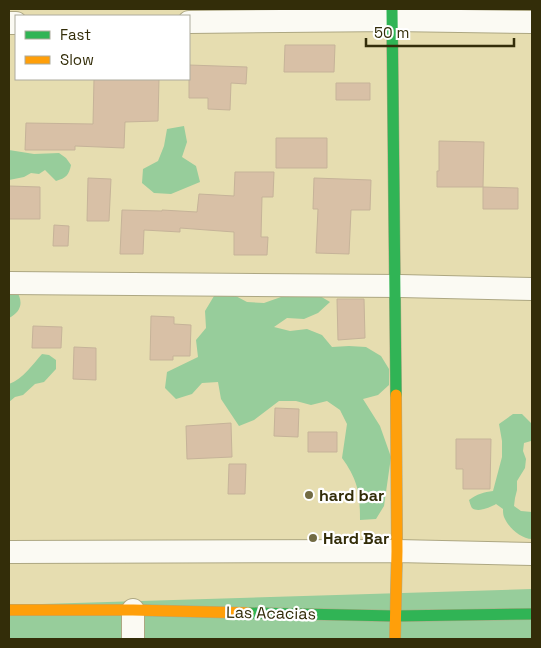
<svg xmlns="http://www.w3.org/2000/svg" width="541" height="648" font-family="'Space Grotesk',sans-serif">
<rect width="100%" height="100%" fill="#e6ddb0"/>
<path fill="#97cd9b" d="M184,126l3,16 -5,15 14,9 4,16 -29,12 -17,-1 -12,-10 1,-14 15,-8 6,-15 3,-17z
M9,150l25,4 25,-1 7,5 5,7c-2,10 -5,13 -15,16l-11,-11 -6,4 -8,-1 -7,4 -15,3z
M9,289h6c9,12 7,22 -6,29z
M298,291l17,2 15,9 -12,11 -14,6 -17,-1 -13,9 16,4 17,-2 15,6 10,12 17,-1 17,1 15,9 8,13v16l-11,10 -15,4 17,27 11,31 -7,49 -8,13 -16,1c0,-27 -2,-40 -18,-62l5,-34 -7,-14 -13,-9 -16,4 -15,-4h-17l-25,19 -15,6 -18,-27 -3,-17 -16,1 -10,11 -16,5 -11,-11 2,-16 31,-15 -2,-17 10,-12 -1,-17 9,-15 18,-2 15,8 17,1z
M42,354l7,1 7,5v9l-12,13 -9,2 -12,11 -8,2 -6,5v-18c14,-5 23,-19 33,-30z
M513,414h9l10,10v17h-1l-7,2 -1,8 3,8 -1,9 -8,13v9l-2,8 -1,8 7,5 11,1v27c-11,0 -24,-12 -28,-22 -1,-3 -1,-5 -1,-8l-7,-5c-5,3 -18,9 -24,4 -1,-1 -3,-8 -3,-8 8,-6 15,-8 24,-9l9,-34v-16l-3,-17z
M532,589v50h-523v-34z"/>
<path fill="#d8c0a6" stroke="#c6b399" d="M285,45h50l-1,27h-50z
M189,65l58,2 -1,17 -15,-1 -1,27 -22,-1v-11h-19z
M94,79h65l-1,42 -33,1 -1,26 -49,-2v4h-50l1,-27 67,1z
M336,83h34v17h-34z
M276,138h51v30h-51z
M439,141l45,1 -1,45 35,1v21h-35v-22h-46v-16h2z
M235,172h39l-1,25h-11l-1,40h7l-1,18h-33v-23l-54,-4v4l-36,-2 -1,24h-23l2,-44 40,1v-1l35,2 2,-18 35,2z
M88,178l23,1 -2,42h-22z
M314,178l57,2 -1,30h-19l-2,44 -33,-1 2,-44h-5z
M9,186l31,1v32h-31z
M54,225l15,1 -1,20h-15z
M337,299h27l1,39 -27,2z
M151,316l23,1v7l17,1 -1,31h-17v4h-23z
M33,326l29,1 -1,21h-29z
M74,347l22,1v32l-23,-1z
M275,408l24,1 -1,28 -24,-1z
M231,423l1,34 -45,2 -1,-33z
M308,432h29v20h-29z
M456,439h35l-1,50h-27v-20h-7z
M229,464h17l-1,30h-17z"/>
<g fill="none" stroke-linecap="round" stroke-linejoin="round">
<g stroke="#ada782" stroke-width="24">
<path id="street" d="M189,22l204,-2 139,2
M9,23h7
M9,283l391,3 132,3
M9,552l388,-1 135,3
M133,610v29"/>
</g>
<g stroke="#ada782" stroke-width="12">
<path id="fast" d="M392,9l4,386
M248,613l147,3 137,-2"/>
</g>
<g stroke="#ada782" stroke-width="12">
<path id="slow" d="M9,610h124l115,3
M395,639l2,-88 -1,-156"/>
</g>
<use href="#street" stroke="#fbfaf3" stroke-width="22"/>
<use href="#fast" stroke="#30b455" stroke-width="11"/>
<use href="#slow" stroke="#ff9f0a" stroke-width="11"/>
</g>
<g fill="#726b43" stroke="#fff" stroke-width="2">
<circle cx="309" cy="495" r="5"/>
<circle cx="313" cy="538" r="5"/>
</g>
<g text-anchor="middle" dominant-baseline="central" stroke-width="4.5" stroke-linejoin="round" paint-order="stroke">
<g font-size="16" font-weight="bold" fill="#332d09" stroke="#fff" text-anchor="start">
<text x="319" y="495">hard bar</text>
<text x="323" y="538">Hard Bar</text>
</g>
<g font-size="16" fill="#332d09" stroke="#fff">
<text transform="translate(271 613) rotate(1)">Las Acacias</text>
</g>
</g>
<rect width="541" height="648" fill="none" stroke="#332d09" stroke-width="20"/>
<rect x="15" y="15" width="175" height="65" fill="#ffffff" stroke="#adab9d"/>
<rect x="25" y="31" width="25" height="8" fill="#30b455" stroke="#adab9d"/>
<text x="60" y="40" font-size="15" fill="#332d09">Fast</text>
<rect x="25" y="56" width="25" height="8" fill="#ff9f0a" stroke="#adab9d"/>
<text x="60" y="65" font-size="15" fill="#332d09">Slow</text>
<path d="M366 38v8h148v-8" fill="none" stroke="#332d09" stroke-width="2.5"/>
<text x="374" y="38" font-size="15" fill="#332d09" stroke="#ffffff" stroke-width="4" paint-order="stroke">50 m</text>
</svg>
